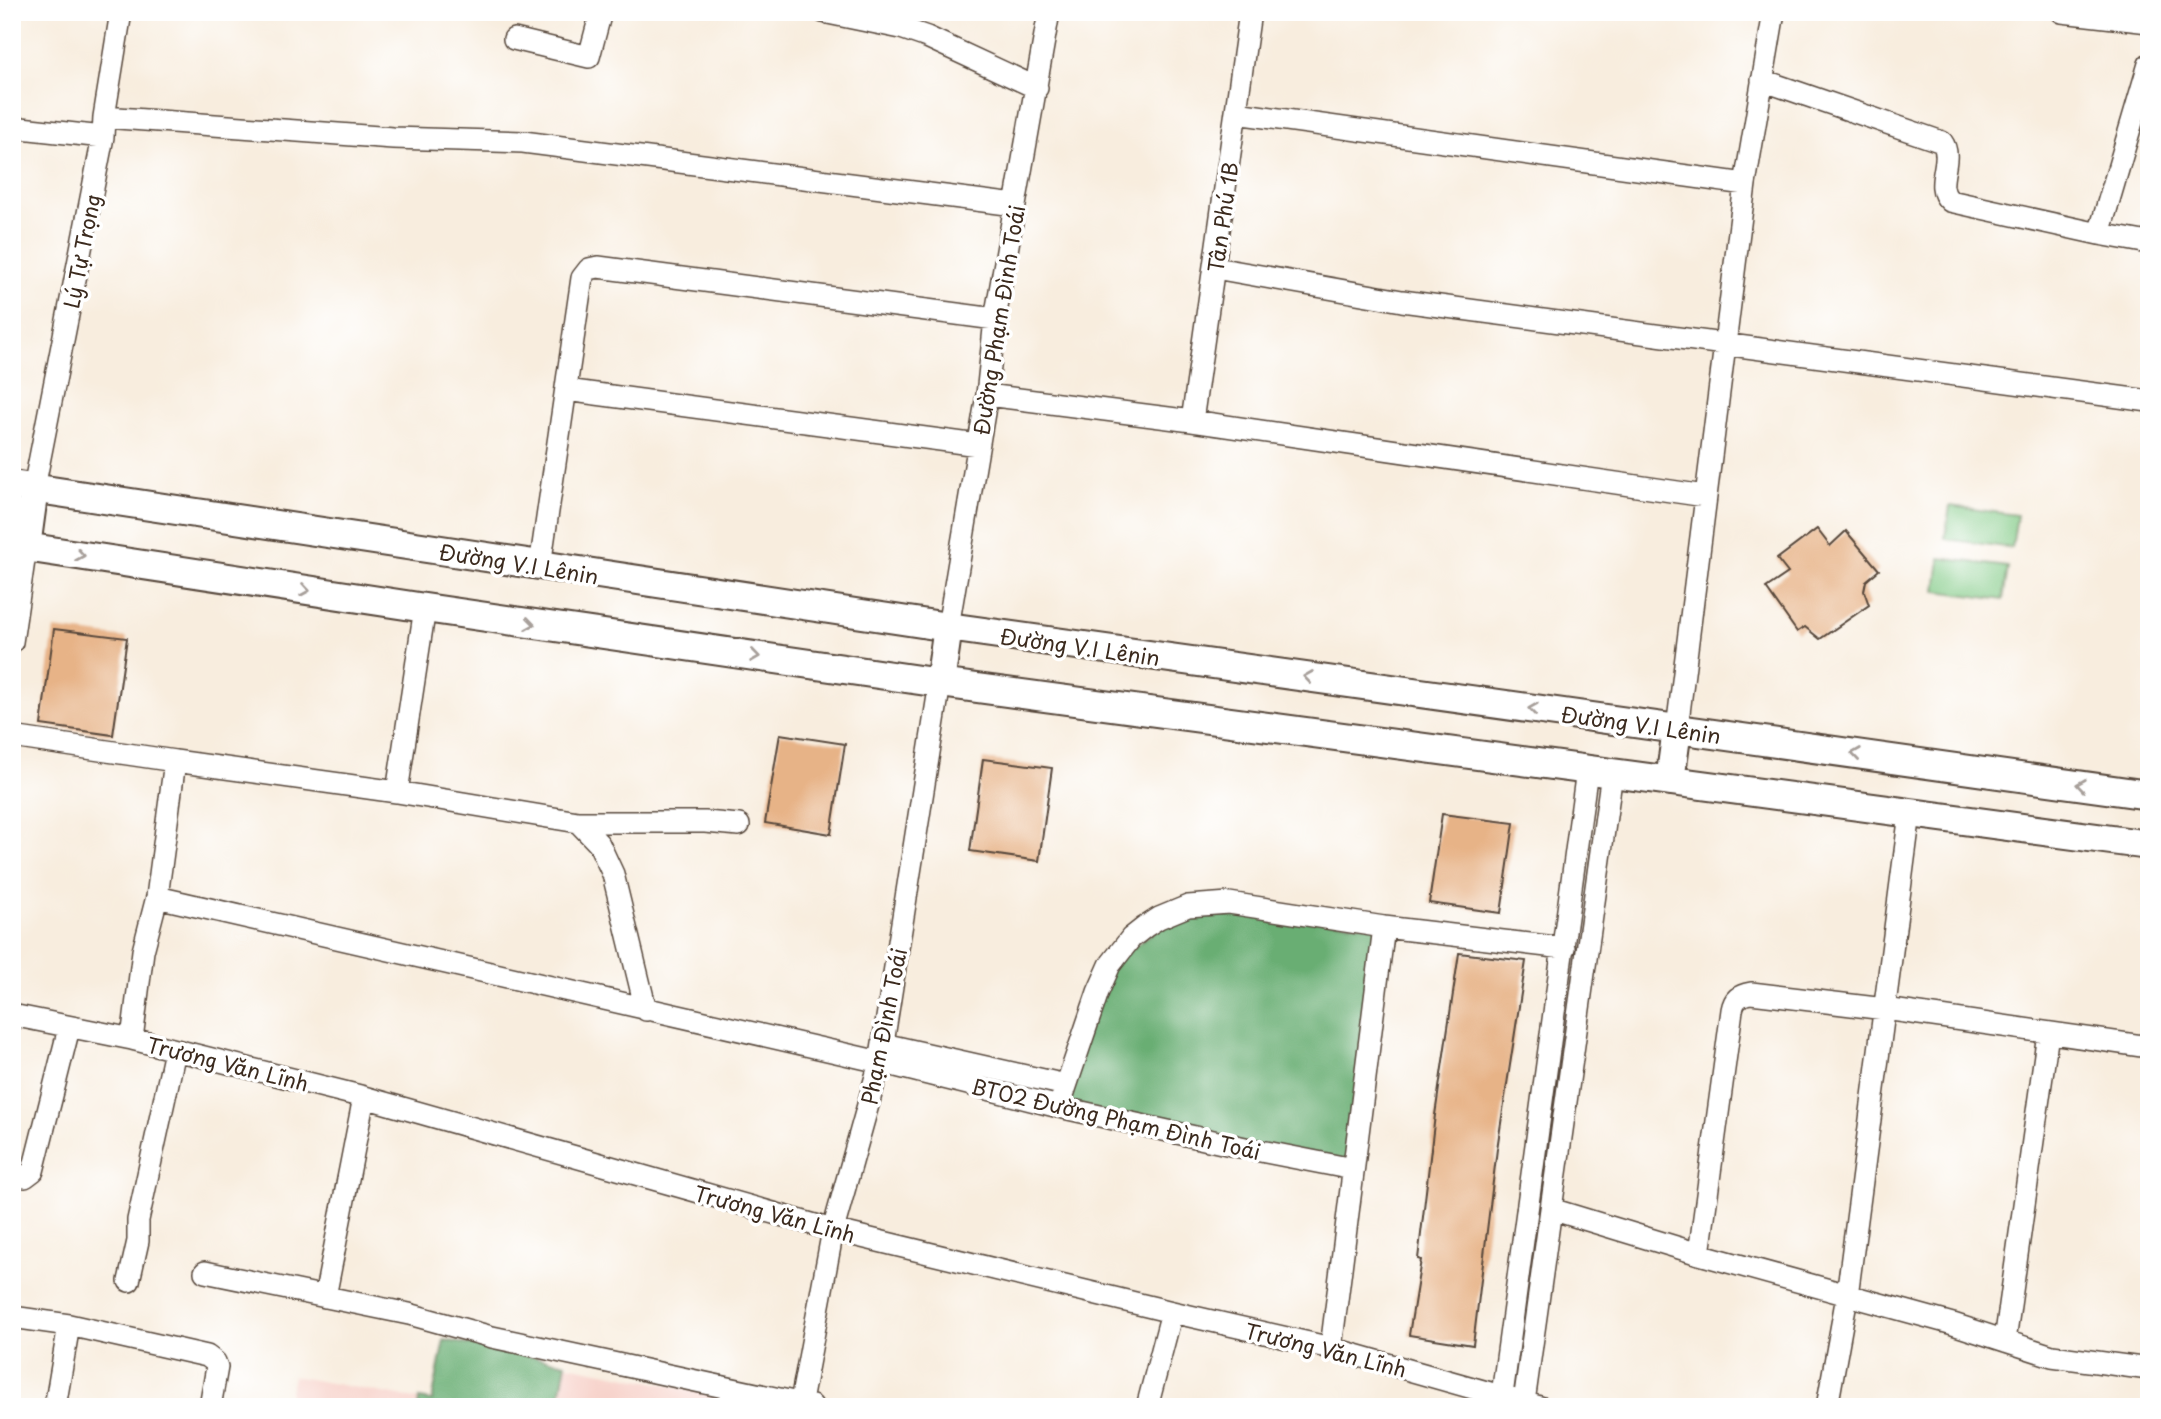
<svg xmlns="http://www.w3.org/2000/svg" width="2161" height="1419" font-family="'Playpen Sans',sans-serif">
<rect width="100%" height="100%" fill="#fff"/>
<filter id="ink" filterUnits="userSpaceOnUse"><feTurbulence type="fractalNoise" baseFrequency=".0143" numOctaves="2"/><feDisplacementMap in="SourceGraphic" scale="14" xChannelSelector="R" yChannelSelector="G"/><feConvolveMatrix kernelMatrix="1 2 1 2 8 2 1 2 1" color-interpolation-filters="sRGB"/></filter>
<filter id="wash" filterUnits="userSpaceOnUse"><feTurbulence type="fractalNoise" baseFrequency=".00686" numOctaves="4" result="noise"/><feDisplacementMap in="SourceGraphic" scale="28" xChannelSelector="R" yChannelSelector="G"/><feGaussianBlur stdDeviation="1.57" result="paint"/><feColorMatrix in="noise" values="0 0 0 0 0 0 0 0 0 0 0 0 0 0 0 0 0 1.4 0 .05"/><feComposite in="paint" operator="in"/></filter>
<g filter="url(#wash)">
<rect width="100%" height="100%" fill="#f8edde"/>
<path fill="#f7d1c9" d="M444,1340l318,64 -1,3h-474l6,-31 138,26z"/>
<path fill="#82ca86" stroke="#5e7a52" stroke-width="2" d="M1950,506l67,9 -5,33 -67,-9z
M1940,558l68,9 -5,33 -67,-9z"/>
<path fill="#69ae73" stroke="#526c48" stroke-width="2" d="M1188,906l196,21 -31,242 -294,-62 51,-142z
M444,1340l122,23 -8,44h-140l1,-8 13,2z"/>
<g id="blocks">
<path fill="#e7b387" d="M1817,529l13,17 16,-15 33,39 -13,11 -2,10 5,14 -49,34 -15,-12 -8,5 -31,-44 22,-15 -11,-14z
M54,629l73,9 -14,97 -72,-10z
M780,734l65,10 -14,90 -66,-11z
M983,759l69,9 -13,93 -69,-10z
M1442,814l72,9 -13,90 -72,-10z
M1459,953l67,8 -29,188 -24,196 -64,-10 12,-75 -3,-1 17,-144z"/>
</g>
</g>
<g filter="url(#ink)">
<use href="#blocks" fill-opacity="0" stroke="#57473b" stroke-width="2"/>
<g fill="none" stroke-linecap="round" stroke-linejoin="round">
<g stroke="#57473b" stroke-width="24">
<path id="minor" d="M823,12l78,16 26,9 110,51
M2062,12l87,10
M514,39l75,18 12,-45
M1762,80l180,62c13,18 -10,43 8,59l149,33 50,9
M1236,113l509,71
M104,117l289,21 130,4 492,63
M12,127l91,10
M2099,234l50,-170
M1215,268l187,33 747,100
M566,390l412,55
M987,395l205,26 513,75
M1192,421l58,-409
M34,488l69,-351 1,-20 17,-105
M540,566l42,-288 7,-9 9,-2 397,52
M948,627l39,-232 8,-76 54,-307
M12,642l14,-95
M1677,729l68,-545 29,-172
M12,737l163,24
M397,792l28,-184
M578,822l21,22 14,30 33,136
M157,897l723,165 179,45 186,41 108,21
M12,1015l120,24 232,58 469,133 339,82 159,36 209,59
M132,1039l11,-88 14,-54 18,-136 222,31 181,30h127l34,3
M883,1044l183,41
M1059,1107l39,-115 12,-27 21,-27 14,-11 14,-9 29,-12 41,-3 155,24 180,21
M12,1175l13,2 8,-6 36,-143
M1551,1209l148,45 254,70 99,32 97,13
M1699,1254l33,-244c2,-11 7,-15 19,-17l134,16 264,38
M205,1272l204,42 83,23 320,69
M129,1281l9,-40v-21l37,-169
M325,1297l39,-200
M12,1317l57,8 138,31 8,6 2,5 -7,40
M2005,1341l43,-308
M1331,1348l53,-421
M1502,1395l85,-625
M1524,1402l88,-629
M55,1407l14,-82
M800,1407l33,-177 47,-168 60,-379
M1147,1407l25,-95
M1827,1407l20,-111 63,-483"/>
</g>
<g stroke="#57473b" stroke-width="32">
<path id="major" d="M12,485l936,142 1201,168
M12,545l413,63 515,75 1209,162
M26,547l8,-59
M940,683l8,-56
M1670,781l7,-52"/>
</g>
<use href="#minor" stroke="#fff" stroke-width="21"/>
<use href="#major" stroke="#fff" stroke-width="28"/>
</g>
<defs><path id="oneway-chevron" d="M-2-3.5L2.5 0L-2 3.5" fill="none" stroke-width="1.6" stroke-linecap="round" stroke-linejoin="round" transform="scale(1.75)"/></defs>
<g stroke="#a79f9a">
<use href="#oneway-chevron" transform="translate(80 555) rotate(9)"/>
<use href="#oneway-chevron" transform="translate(305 590) rotate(9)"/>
<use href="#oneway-chevron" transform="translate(530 624) rotate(8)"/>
<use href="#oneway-chevron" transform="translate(755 656) rotate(8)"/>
<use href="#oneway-chevron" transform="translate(1308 677) rotate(-172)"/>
<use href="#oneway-chevron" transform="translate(1533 709) rotate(-172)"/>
<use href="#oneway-chevron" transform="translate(1856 754) rotate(-172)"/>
<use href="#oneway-chevron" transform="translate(2081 785) rotate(-172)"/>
</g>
</g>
<g text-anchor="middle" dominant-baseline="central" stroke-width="7" stroke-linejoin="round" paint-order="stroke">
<g font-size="21" fill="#3b2a1e" stroke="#fff">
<text transform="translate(1222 217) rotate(-82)">Tân Phú 1B</text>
<text transform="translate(81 251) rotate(-79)">Lý Tự Trọng</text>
<text transform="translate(998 320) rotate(-81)">Đường Phạm Đình Toái</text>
<text transform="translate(519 563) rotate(9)">Đường V.I Lênin</text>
<text transform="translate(1080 646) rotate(8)">Đường V.I Lênin</text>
<text transform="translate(1641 724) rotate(8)">Đường V.I Lênin</text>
<text transform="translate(883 1026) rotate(-79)">Phạm Đình Toái</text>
<text transform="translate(228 1063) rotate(14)">Trương Văn Lĩnh</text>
<text transform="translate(1116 1118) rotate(13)">BT02 Đường Phạm Đình Toái</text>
<text transform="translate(775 1213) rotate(15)">Trương Văn Lĩnh</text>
<text transform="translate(1326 1349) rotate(14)">Trương Văn Lĩnh</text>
</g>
</g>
<rect width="2161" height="1419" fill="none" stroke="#fff" stroke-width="42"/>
</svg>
